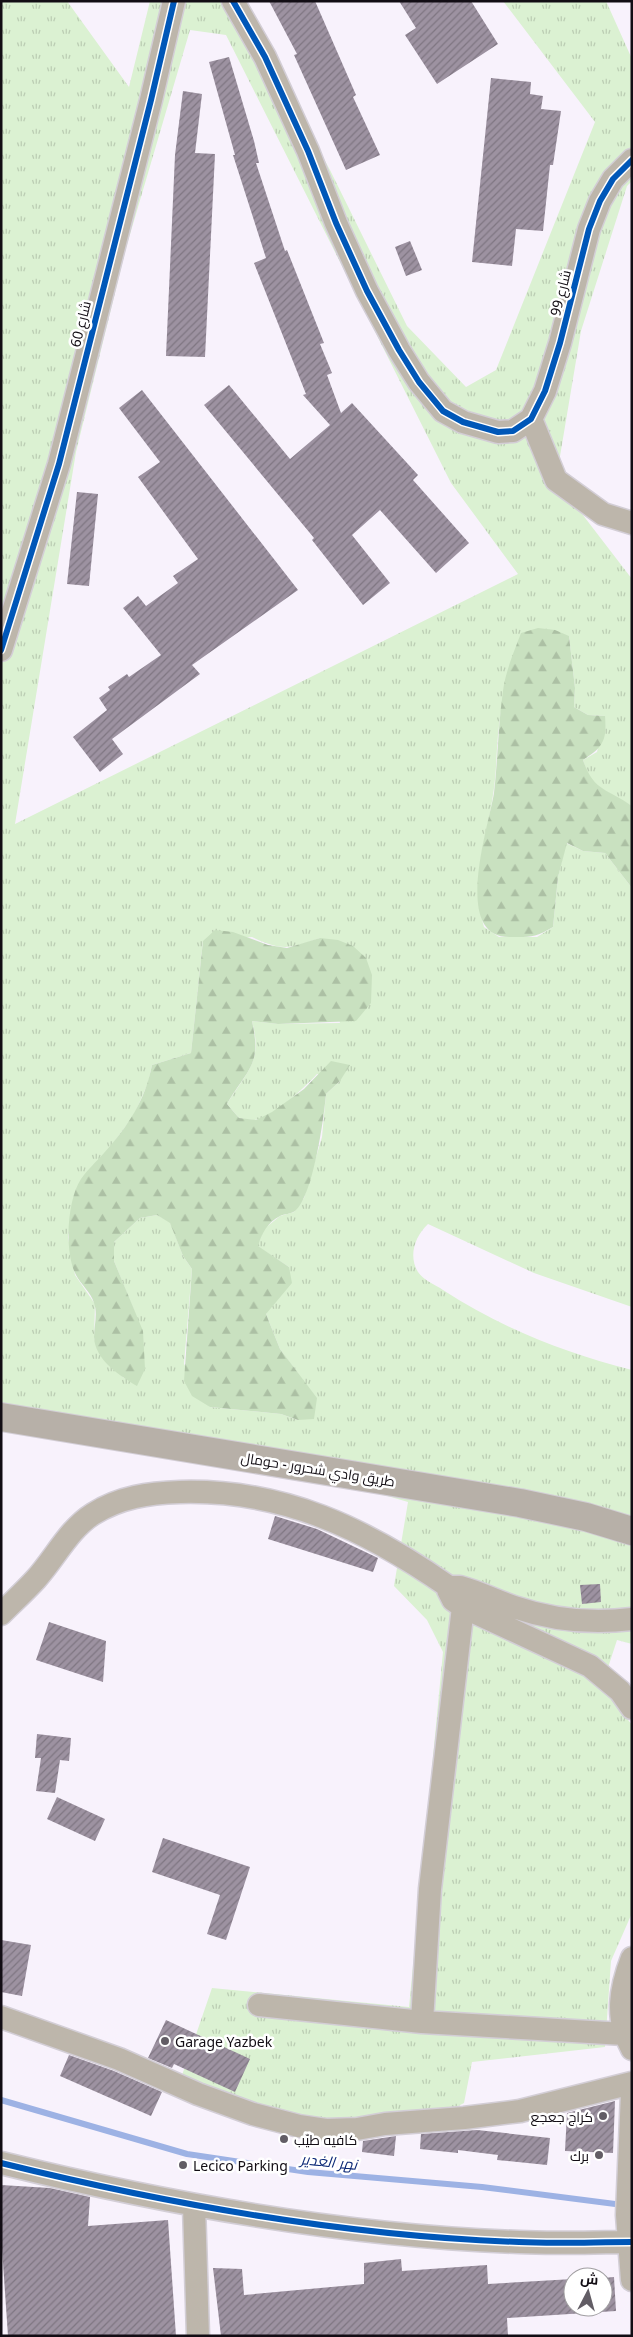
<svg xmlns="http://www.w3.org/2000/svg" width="633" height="2337" font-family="'Noto Sans',Cairo,sans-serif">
<defs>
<pattern id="grass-tufts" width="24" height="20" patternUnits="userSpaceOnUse" patternTransform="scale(1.25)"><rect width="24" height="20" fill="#dbf1d2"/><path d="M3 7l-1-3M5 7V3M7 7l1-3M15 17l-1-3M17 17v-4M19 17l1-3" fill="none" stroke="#bbcdb3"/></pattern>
<pattern id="forest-firs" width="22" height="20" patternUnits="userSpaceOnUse" patternTransform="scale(1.25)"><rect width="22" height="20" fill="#c9e1c0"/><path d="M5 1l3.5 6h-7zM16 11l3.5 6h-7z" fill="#acc0a4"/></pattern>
<pattern id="building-hatch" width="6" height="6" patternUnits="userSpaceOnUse" patternTransform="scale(1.25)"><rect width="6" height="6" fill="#9d92a1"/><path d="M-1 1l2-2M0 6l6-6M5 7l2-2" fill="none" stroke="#7f7682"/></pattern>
</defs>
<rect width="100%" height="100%" fill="#f8f2fc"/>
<path fill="url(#grass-tufts)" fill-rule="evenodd" d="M1,1h66l62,86 21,-86h88l92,169 77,156 59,61 30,-17 99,-248 -92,-121h103l26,58v122l-5,5 -46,145 -25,149 76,99v227l-30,-17 -13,-11 -6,-18 14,-8 8,-36 -17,-1 -14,-8 1,-19 -6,-52 -47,-3c-13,29 -19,61 -23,93 -3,22 -2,46 -6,69 -7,48 -23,81 -9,132l15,10h38l16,-10 5,-50 8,-34 17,8 22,2 27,35v419l-98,-34 -106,-49c-13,12 -20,32 -10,48 5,8 18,13 25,18 58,38 122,63 189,80v274l-15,-4 -15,46 30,39v188l-21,48 -6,86 -133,15 -8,41 -34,18h-129l-121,-40 32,-93 197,19 34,-355 -16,-32 -33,-34 14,-84 -79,-23 -328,-54zM190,30l36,5 225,448 67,91 -503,250 61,-372 50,-204zM252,937c30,14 37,12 68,1l20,85 -62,1 -26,-3c11,41 -5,50 -25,83l12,14c5,1 10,2 15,2 18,-1 51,-33 63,-46l23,7 -14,13 -4,43 -18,61 -10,14 -14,4 -16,13 -7,17 32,21 -23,47 14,35 36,49 -18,22 -17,-6 -71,-7 -26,-43 8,-95 -9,-13 -13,-34 -13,-7 -17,3 -26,24v19l21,52 -11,65 -12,-11 -18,-28 1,-35 -20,-29 -7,-38 6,-41 60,-81 14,-32 4,-18 39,-12 12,-112z"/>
<path fill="url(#forest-firs)" d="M538,628l17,2 14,6 6,52 -1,19 14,8 17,1c2,25 -2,31 -22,44 11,32 24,28 49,46v82l-27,-35 -22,-2 -16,-8 -9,34 -5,50c-18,11 -23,10 -43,10 -59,1 -21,-112 -16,-144 4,-34 4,-68 9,-102 2,-18 12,-42 18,-58z
M215,930l18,2 35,13 19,3 33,-10 18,2 15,6 13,12 6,17 -1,28 -15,18 -78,3 -26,-3c10,45 -4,47 -25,83l12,14 17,2 16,-8 32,-23 27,-28 19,4 -10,16 -14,13c-2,24 -13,103 -31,117 -4,3 -11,3 -15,5 -13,7 -18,17 -22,30l31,21 3,16 -26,31 14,35 37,49 -3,21 -16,1 -17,-6 -71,-7 -18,-11 -8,-15 8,-112 -9,-13 -13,-33 -13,-8 -17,3 -26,24v19l29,70 2,38 -8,17c-18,-11 -42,-26 -43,-49 0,-11 4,-23 0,-34 -3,-11 -13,-18 -18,-28 -12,-23 -9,-75 5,-96 6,-9 16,-18 23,-26 24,-27 41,-52 48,-88l39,-12 12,-112z"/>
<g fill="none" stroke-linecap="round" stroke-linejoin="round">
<path stroke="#9db2e4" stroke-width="6" d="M1,2100l186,54 121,18 174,15 141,18"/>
</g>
<path fill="url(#building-hatch)" d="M269,1h46l41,94 -3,2 27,58 -34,15 -52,-115 3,-1z
M399,1h72l27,43 -61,40 -32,-49 11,-7z
M229,57l25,84 5,22h-3l29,88 2,-1 37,93 -4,1 12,29 -5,2 14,38 11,-10 66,72 -5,5 56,63 -33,30 -56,-63 -28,25 38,48 -27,22 -51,-65 2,-2 -110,-133 25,-20 61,74 40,-34 -27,-30 3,-1 -52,-131 12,-5 -33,-103h2l-26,-93z
M491,78l40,4 -1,12 13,2 -2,13 20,2 -8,54h-3l-7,66 -27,-2 -4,37 -40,-4z
M183,91l19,3 -7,59 20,1 -10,203 -39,-1 9,-201z
M410,241l12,29 -16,6 -11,-29z
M142,390l156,200 -106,75 8,9 -88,65 11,15 -23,18 -27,-35 34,-27 -8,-12 11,-8 -2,-3 19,-13 2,3 32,-22 -38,-47 15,-12 8,10 32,-23 -5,-7 25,-17 -60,-82 22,-15 -41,-54z
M77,492l21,2 -9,92 -22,-2z
M275,1516l42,13 61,29 -5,14 -105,-33z
M600,1584l1,18 -19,2 -2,-19z
M49,1622l57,19 -3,41 -67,-22z
M37,1734l34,4 -2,23 -9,-1 -5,33 -19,-2 5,-33h-6z
M57,1797l48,22 -10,22 -48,-22z
M163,1838l87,29 -24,73 -19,-6 13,-39 -68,-23z
M1,1940l30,5 -9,51 -21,-4z
M166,2020l84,39 -15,33 -61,-28 -2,4 -24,-10z
M69,2055l45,16 48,21 -11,24 -91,-40z
M615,2101l-2,52 -48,-2 2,-38z
M477,2130l73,8 -3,27 -50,-5 1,-5 -40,-5v3l-38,-4 1,-15z
M396,2136l-2,20 -32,-4 1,-11z
M1,2185l49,3 40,9 -2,29 80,-6 8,116h-168l-7,-102z
M401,2259l1,12 85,-6 1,19 85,-5v28h30v-29l11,-1 2,34 -109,7 1,18h-287l-8,-68 29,1 2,26 120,-11v-21z"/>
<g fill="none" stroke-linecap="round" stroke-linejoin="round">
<g stroke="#d3ced6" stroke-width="25">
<path id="minor" d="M233,1l32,56 43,94 28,72 31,68 32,59 20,32 24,29 20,11 35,10 15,-1 18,-12 14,-28 15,-48 29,-114 11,-28 13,-22 19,-19
M531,419l25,61 47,34 29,9
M1,650l58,-186 92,-364 23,-99
M463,1607l-33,282 -8,133 202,12
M1,1614c12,-12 24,-23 35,-35 19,-21 33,-50 57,-65 27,-17 56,-21 87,-22 103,-3 186,37 269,95
M632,1619c-40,5 -80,1 -118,-12 -18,-6 -35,-15 -54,-20h-11l-1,3 5,10 10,7 127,59 30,25 12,17
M632,1958c-12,31 -17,60 0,91
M259,2005l163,17
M1,2017l118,42 79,35 55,20 46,12 27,4 31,-1 28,-5 79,-6 56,-7 112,-28
M632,2093l-5,122 5,65
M1,2163c170,42 343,73 518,79 37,2 75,0 113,0
M194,2206l4,130"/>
</g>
<g stroke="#d3ced6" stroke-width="30">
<path id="major" d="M1,1417l519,86 66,14 46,14"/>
</g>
<use href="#minor" stroke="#bdb6ab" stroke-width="22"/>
<use href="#major" stroke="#b7b0a8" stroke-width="28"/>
<g stroke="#fff" stroke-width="9">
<path id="cycleway" d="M233,1l32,56 43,94 28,72 31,68 32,59 20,32 24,29 20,11 35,10 15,-1 18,-12 14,-28 15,-48 29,-114 11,-28 13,-22 19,-19
M1,650l58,-186 92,-364 23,-99
M1,2163c170,42 343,73 518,79 37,2 75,0 113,0"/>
</g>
<use href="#cycleway" stroke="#0057b8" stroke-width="6"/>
</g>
<g fill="#625d65" stroke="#fff" stroke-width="2">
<circle cx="165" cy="2041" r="5"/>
<circle cx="603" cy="2116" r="5"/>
<circle cx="284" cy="2139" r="5"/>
<circle cx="599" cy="2155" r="5"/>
<circle cx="183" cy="2165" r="5"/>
</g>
<g text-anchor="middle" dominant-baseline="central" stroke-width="5" stroke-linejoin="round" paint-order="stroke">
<g font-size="14" fill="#120d14" stroke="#fff">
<text transform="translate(560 293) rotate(-76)">شارع 99</text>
<text transform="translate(80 324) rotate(-76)">شارع 60</text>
<text transform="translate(318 1469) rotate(9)">طريق وادي شحرور - حومال</text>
</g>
<g font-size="14" fill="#120d14" stroke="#fff" text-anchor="start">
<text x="175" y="2041">Garage Yazbek</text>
<text x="593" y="2116" text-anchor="end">كراج جعجع</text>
<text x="294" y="2139">كافيه طيّب</text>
<text x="589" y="2155" text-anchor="end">برك</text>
<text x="193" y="2165">Lecico Parking</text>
</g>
<g font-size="15" font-style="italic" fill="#0b2876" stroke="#fff">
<text transform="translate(329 2161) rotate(6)">نهر الغدير</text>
</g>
</g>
<rect width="633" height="2337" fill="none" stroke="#120d14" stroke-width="5"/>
<g transform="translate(588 2292) rotate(6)"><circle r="24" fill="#ffffff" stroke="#a09ea1"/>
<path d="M0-4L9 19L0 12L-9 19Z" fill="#625d65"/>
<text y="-8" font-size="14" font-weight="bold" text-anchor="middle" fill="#120d14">ش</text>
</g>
</svg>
